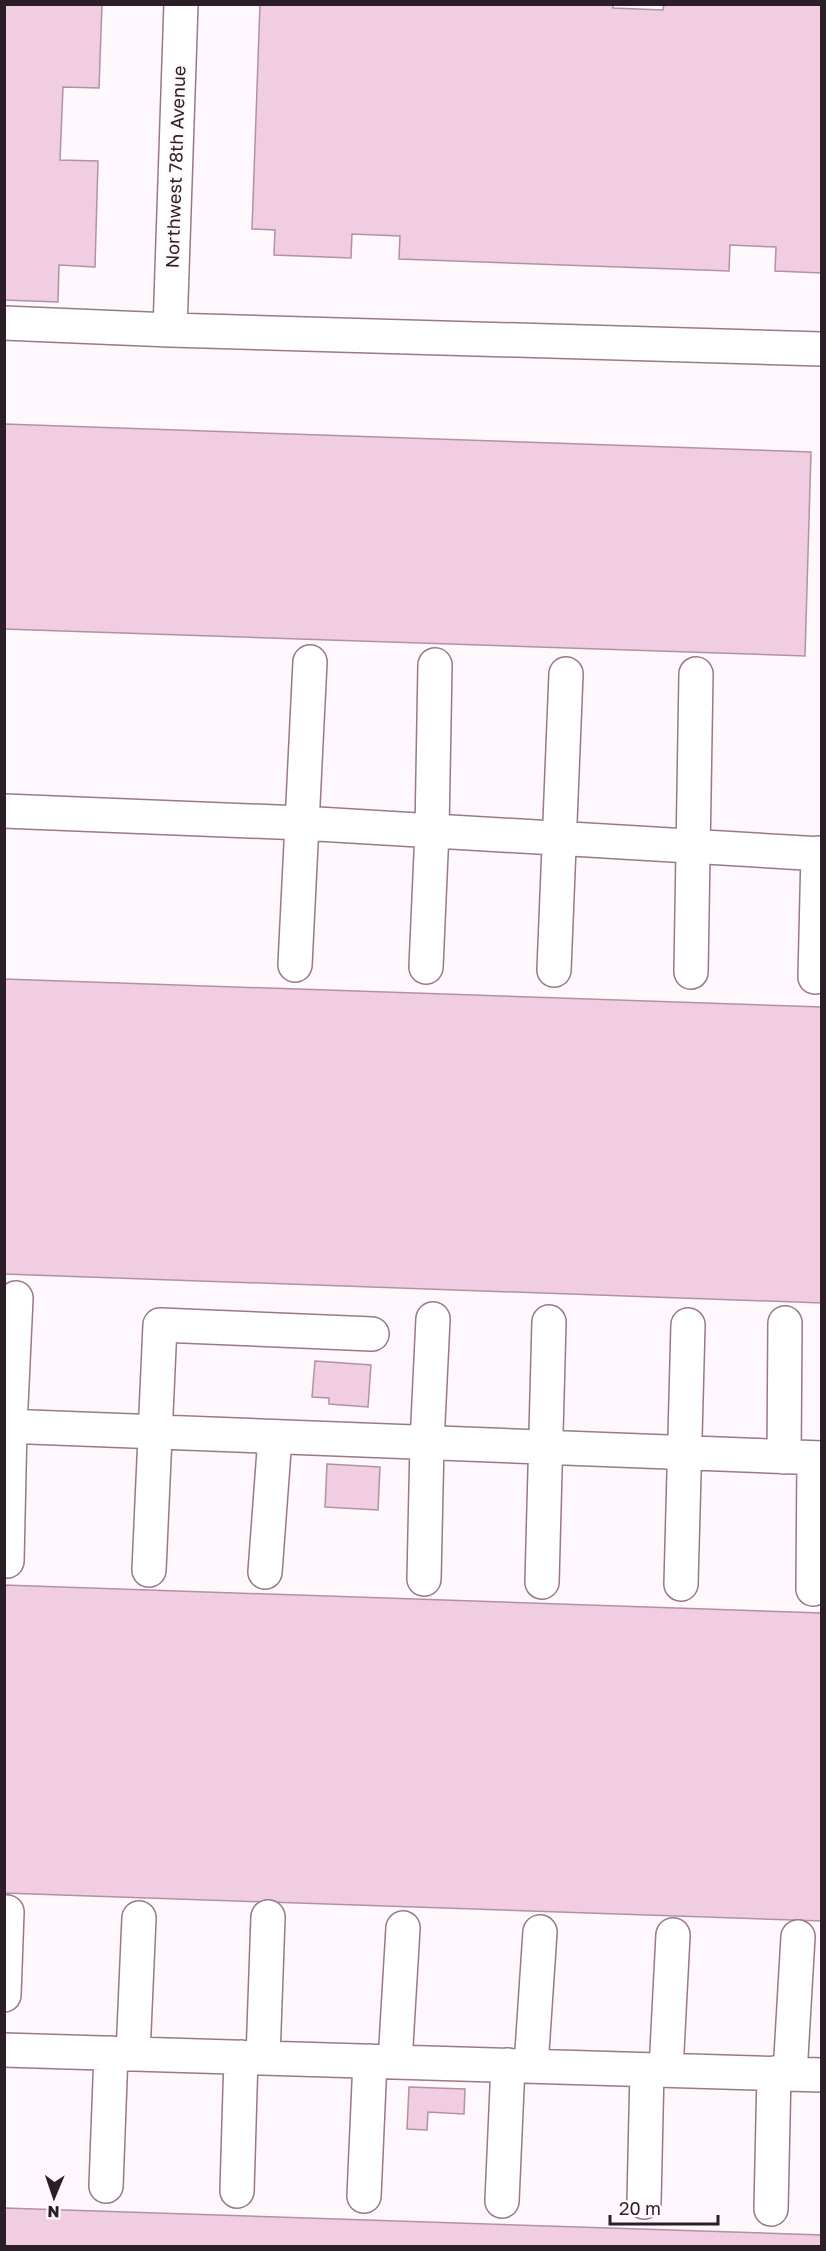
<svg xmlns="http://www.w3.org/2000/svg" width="826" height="2251" font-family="'Golos Text',sans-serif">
<rect width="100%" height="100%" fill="#fef7fb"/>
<path fill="#f1cde2" stroke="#b391a5" stroke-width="1.5" d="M4,4h98l-3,84 -36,-1 -3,73 38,1 -3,106 -36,-2 -1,37 -54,-2z
M260,4h353v4l50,2 1,-6h158v269l-47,-2 1,-24 -46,-2 -1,26 -330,-12 1,-23 -48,-2 -1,24 -77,-3 1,-25 -23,-1z
M4,424l807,28 -6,204 -801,-27z
M4,979l818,28v296l-818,-29z
M315,1361l56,4 -3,42 -39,-3v-6l-17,-1z
M327,1464l53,3 -2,43 -53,-3z
M4,1585l818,28v308l-818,-28z
M409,2087l56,2 -1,25 -36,-2 -1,18 -20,-1z
M4,2208l818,27v11h-818z"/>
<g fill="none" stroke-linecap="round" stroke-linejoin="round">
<g stroke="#99788b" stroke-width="36">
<path id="minor" d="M4,323l166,7 652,19
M170,330l11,-326
M4,811l297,12 521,31
M295,965l15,-303
M426,967l6,-136 3,-166
M554,970l12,-296
M691,972l5,-298
M815,977l3,-124
M4,1426l818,32
M784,1457l1,-134
M7,1561l3,-134 6,-129
M149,1570l11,-245 212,9
M265,1572l10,-135
M424,1579l3,-136 6,-124
M542,1582l7,-260
M681,1584l7,-259
M813,1589l1,-131
M4,1995l3,-83
M4,2050l818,25
M133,2054l6,-136
M263,2058l5,-141
M395,2062l8,-134
M531,2066l9,-134
M666,2070l7,-135
M790,2074l8,-137
M106,2186l5,-133
M237,2191l4,-134
M364,2196l6,-135
M502,2201l6,-136
M644,2202l3,-132
M771,2209l3,-136"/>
</g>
<use href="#minor" stroke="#fff" stroke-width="33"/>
</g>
<g text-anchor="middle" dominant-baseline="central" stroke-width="4.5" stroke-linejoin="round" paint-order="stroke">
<g font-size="18" fill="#2b1e26" stroke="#fef7fb">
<text transform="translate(175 167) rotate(-88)">Northwest 78th Avenue</text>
</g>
</g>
<rect width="826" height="2251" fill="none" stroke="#2b1e26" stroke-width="12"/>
<g transform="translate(54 2197) rotate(182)" stroke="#fef7fb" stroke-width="4.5" paint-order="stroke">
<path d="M0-4.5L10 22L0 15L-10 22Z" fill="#2b1e26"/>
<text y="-9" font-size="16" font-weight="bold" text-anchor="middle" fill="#2b1e26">N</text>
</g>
<path d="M610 2215v9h108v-9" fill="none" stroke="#2b1e26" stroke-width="3"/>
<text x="619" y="2215" font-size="18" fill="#2b1e26" stroke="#fef7fb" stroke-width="4.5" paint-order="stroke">20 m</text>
</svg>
